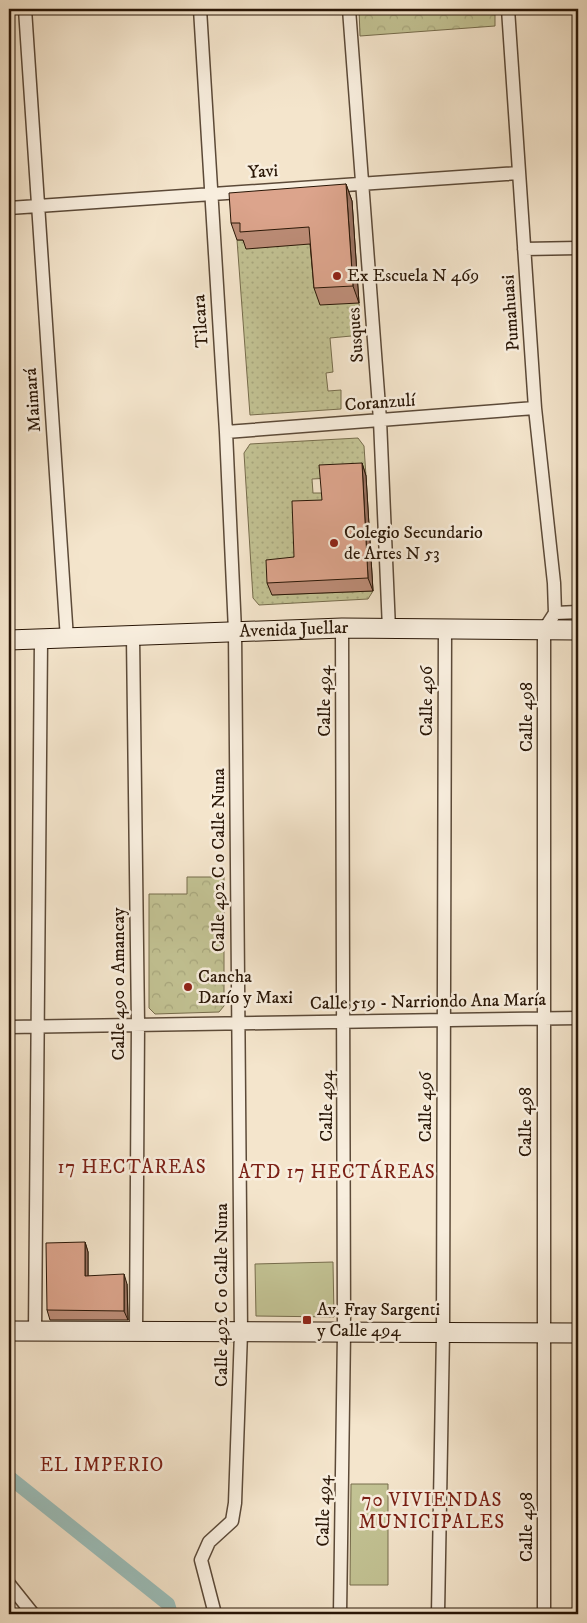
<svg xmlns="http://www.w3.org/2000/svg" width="587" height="1623" font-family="'IM FELL DW Pica',serif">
<defs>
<pattern id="forest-crowns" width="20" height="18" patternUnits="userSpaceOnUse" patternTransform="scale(1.25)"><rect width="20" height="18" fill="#c2c293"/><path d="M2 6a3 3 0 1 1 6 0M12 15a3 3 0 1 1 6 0" fill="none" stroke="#a7a67d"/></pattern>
<pattern id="garden-dots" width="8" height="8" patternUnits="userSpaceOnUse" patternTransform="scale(1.25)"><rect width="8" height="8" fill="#c2c293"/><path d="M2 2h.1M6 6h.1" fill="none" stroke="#a7a67d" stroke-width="1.8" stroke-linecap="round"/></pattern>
</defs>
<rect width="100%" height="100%" fill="#f4e5cc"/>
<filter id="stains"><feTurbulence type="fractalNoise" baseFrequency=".004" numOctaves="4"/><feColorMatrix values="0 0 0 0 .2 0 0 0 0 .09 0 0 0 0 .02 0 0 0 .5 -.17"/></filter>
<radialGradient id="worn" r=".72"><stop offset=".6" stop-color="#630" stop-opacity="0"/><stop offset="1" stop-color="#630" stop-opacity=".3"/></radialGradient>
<path fill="#c2c293" stroke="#766c4c" d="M333,1262l1,55 -78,-1 -1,-52z
M351,1484h37v101h-38z"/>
<path fill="url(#forest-crowns)" stroke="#766c4c" d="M359,9h136v17l-135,10z
M187,877h37v129l-5,6 -64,2 -6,-6v-114h38z"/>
<path fill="url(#garden-dots)" stroke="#766c4c" d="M237,240l78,4 44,59 3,32 -32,3 3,34 -7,1 2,18 13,-1v19l-91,6z
M358,438l6,8 2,30 -54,3 1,14h12l-26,77 -27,25 101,-4 -5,8 -109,6 -6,-7 -9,-145 6,-9z"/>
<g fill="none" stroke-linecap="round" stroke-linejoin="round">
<path stroke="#9cbfbb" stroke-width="14" d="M9,1477l159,127 3,10"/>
<g stroke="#5c4a38" stroke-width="15">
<path id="street" d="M25,9l42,630
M200,9l26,423 9,199 6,701 -6,171 -3,18 -23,21 -8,18 14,54
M349,9l31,411 9,209
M508,9l27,399 19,175 1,30
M9,208l510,-35
M524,249l54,-1
M226,432l309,-24
M555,613l23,-1
M133,637l5,387 -2,307
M9,1027l569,-9
M35,1331l6,-691
M9,1584l24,30
M340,1614l4,-282 -2,-704
M438,1614l5,-282 2,-703
M544,1614v-984l11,-17"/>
</g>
<g stroke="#291606" stroke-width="21">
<g id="secondary">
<path id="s1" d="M9,640l333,-12 236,2"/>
<path d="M9,1331l569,2"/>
</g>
</g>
<use href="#street" stroke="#f8eede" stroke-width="12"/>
<use href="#secondary" stroke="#f8eede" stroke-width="19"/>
</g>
<path fill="#bd8d78" stroke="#291606" d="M346,184l6,17 7,102 -39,2 -6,-17 -4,-44 -64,5 -3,-9h-6l-6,-17z
M362,463l4,13 7,115 -101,4 -5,-12 27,-26 28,-57z
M85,1242l3,10v24l39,8 1,36h-78l-3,-10z"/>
<path fill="#9a7362" stroke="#291606" d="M346,184l6,17 7,102 -6,-17z
M362,463l4,13 7,115 -5,-13z
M85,1242l3,10v33l-3,-9z
M124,1274l3,10 1,36 -4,-9z"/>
<path fill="#dca48c" stroke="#291606" d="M346,184l7,102 -39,2 -5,-61 -69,5v-9h-9l-2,-30z
M362,463l6,115 -101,5 -1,-23 28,-3 -2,-56 30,-1 -3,-35z
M85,1242v34l39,-2v37l-77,-1 -1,-67z"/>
<g fill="#8f2418" stroke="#f8eede" stroke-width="2">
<circle cx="337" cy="276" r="5"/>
<circle cx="334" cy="543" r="5"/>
<circle cx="188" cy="987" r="5"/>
<rect x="302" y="1315" width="10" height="10" rx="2.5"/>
</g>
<g text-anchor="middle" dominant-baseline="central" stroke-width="5" stroke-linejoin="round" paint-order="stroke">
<g font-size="18" fill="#291606" stroke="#f8eede">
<text transform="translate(263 172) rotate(-4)">Yavi</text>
<text transform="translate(511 313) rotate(-94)">Pumahuasi</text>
<text transform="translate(201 321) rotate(-94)">Tilcara</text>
<text transform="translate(356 335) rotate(-94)">Susques</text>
<text transform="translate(33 400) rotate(-94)">Maimará</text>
<text transform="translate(380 403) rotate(-4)">Coranzulí</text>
<text stroke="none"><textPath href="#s1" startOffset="285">Avenida Juellar</textPath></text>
<text transform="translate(325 701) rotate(-90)">Calle 494</text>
<text transform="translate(427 701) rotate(-90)">Calle 496</text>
<text transform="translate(527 717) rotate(-90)">Calle 498</text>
<text transform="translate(219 860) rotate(-90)">Calle 492 C o Calle Nuna</text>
<text transform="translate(119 984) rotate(-90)">Calle 490 o Amancay</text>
<text transform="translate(428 1002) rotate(-1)">Calle 519 - Narriondo Ana María</text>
<text transform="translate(327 1106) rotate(-90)">Calle 494</text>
<text transform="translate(426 1107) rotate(-90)">Calle 496</text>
<text transform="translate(526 1122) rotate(-90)">Calle 498</text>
<text transform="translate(222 1295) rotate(-90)">Calle 492 C o Calle Nuna</text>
<text transform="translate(324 1511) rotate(-89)">Calle 494</text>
<text transform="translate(527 1527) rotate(-90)">Calle 498</text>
</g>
<g font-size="18" fill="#291606" stroke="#f8eede" text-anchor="start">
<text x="347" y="276">Ex Escuela N 469</text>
<text x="344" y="533">Colegio Secundario<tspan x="344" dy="21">de Artes N 53</tspan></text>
<text x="198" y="977">Cancha<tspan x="198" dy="21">Darío y Maxi</tspan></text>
<text x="317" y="1310">Av. Fray Sargenti<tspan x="317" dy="21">y Calle 494</tspan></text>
</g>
<g font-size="19" letter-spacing="1" fill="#7a1f14" stroke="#f8eede">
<text x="132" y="1167">17 HECTAREAS</text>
<text x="337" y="1172">ATD 17 HECTÁREAS</text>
<text x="102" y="1465">EL IMPERIO</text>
<text x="432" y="1500">70 VIVIENDAS<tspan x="432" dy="22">MUNICIPALES</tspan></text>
</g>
</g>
<rect width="587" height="1623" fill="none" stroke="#f4e5cc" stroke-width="30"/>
<rect x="10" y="10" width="567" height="1603" fill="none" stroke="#291606" stroke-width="2.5"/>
<rect x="15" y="15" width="557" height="1593" fill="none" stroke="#291606"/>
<rect width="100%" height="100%" filter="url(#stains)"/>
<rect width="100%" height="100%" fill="url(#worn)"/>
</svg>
